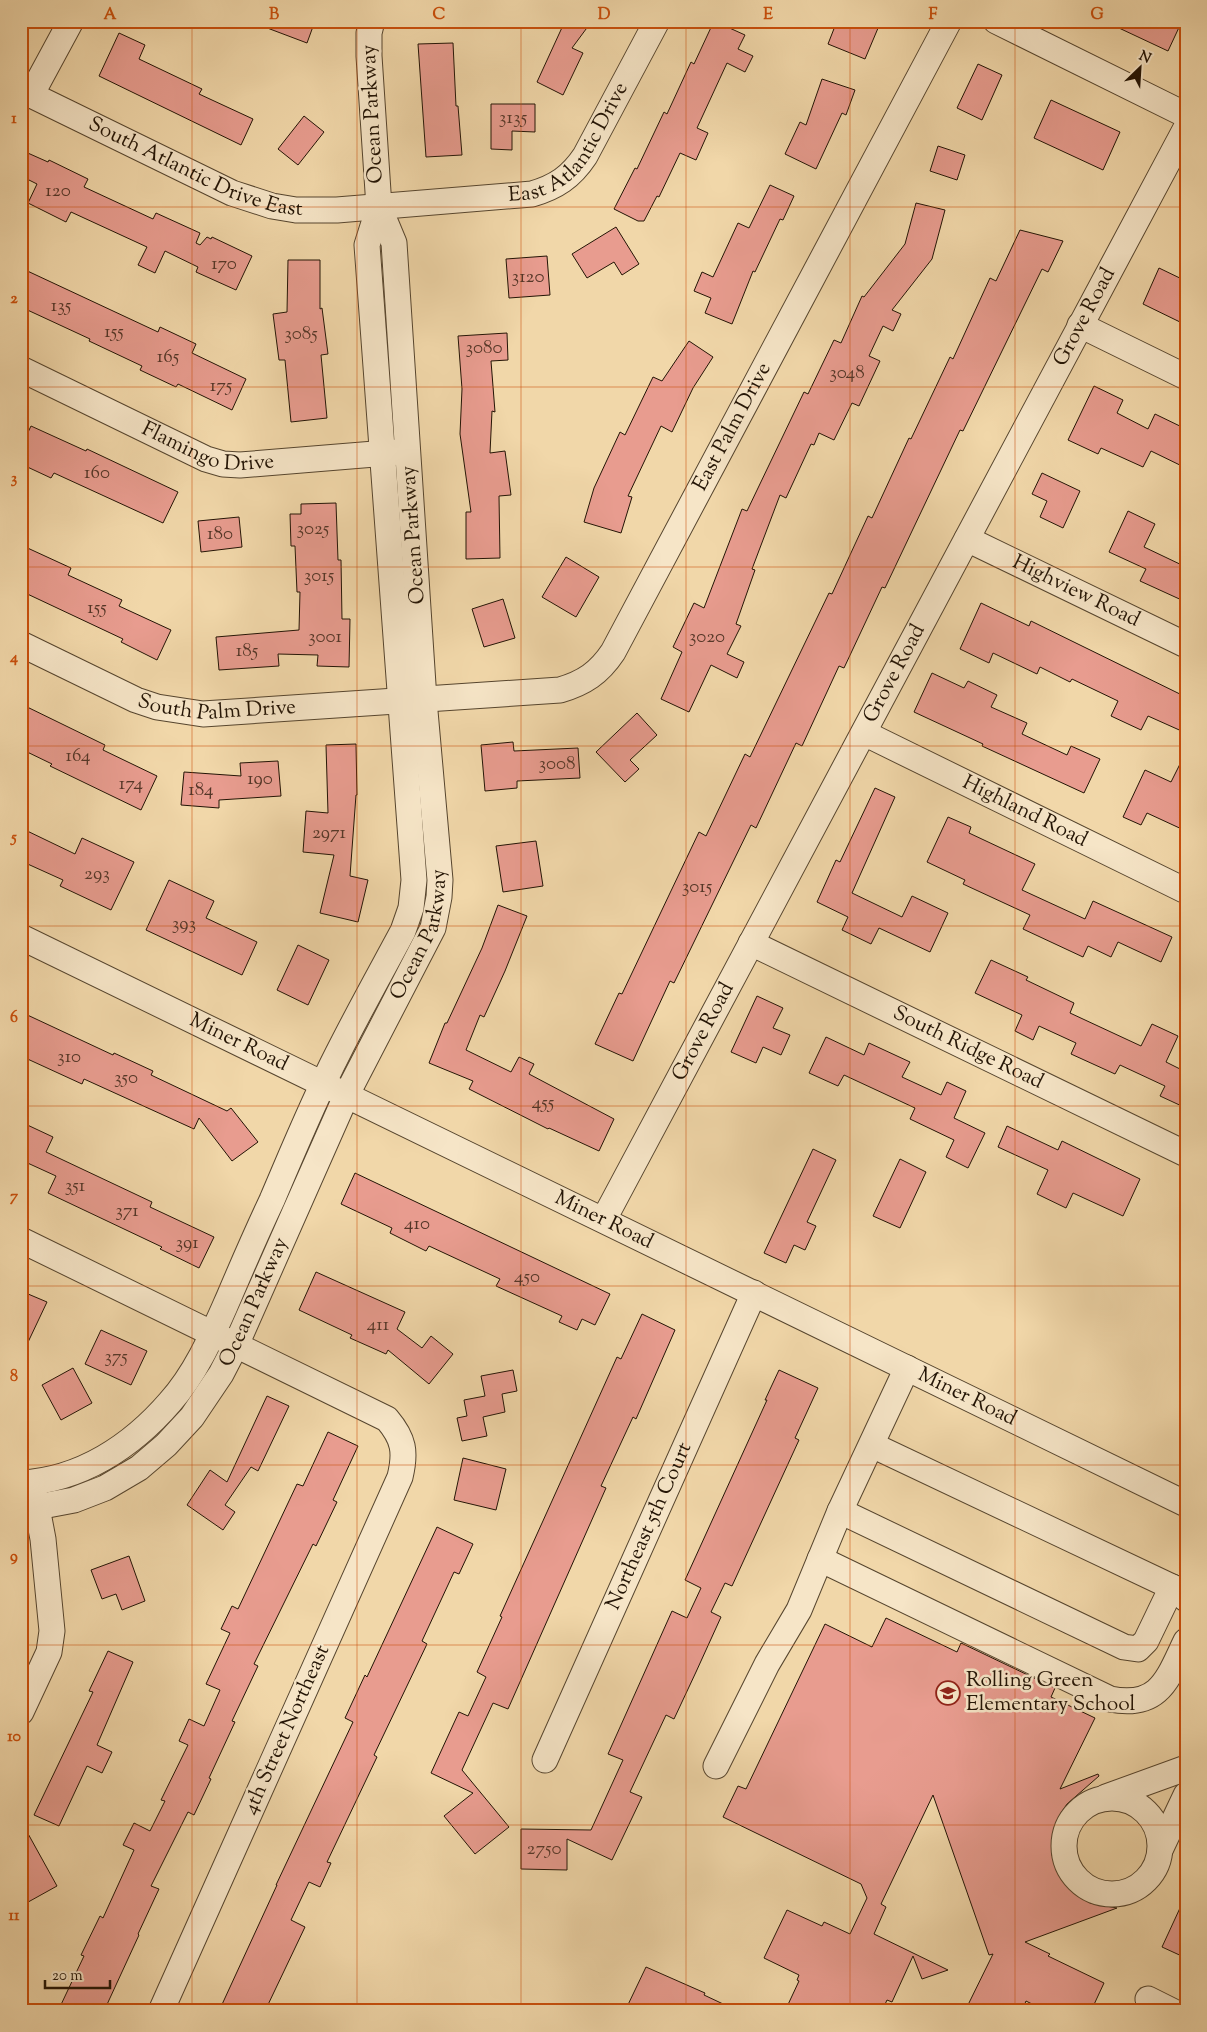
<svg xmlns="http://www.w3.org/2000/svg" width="1207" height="2032" font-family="'Sorts Mill Goudy',serif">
<rect width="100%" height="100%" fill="#f1d7a9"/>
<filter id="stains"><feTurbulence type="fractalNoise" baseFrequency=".004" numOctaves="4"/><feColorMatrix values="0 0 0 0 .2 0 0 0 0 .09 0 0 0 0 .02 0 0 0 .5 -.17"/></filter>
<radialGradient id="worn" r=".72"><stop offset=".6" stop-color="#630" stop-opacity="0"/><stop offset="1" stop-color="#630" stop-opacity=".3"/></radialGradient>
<path fill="#e89c8f" stroke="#231405" d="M254,21h61l-8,22 -53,-20z
M565,21h27l-20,27 11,5 -20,42 -26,-13z
M714,21l31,14 -7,14 15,7 -8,16 -18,-9 -30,65 11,5 -12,27 -16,-7 -21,44 -2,-1 -13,25h-6l-24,-12 21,-41 2,1 27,-57 3,2 24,-52 3,2z
M837,21h44l-16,38 -37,-15z
M1104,21h78l-14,30z
M119,33l26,12 -6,14 63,30 -3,5 54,25 -12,26 -142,-69z
M453,43l3,63h2l4,49 -36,2 -8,-113z
M978,64l24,11 -20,45 -25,-12z
M822,79l33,11 -9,25 -4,-2 -26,56 -31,-15 15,-32 6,3z
M1051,100l69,32 -17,38 -69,-32z
M491,104h44v28l-23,-1v19l-21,-1z
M304,116l20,16 -26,33 -20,-16z
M938,146l27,9 -8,25 -27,-9z
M21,150l27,12 1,-2 39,19 -4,8 69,32 3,-6 44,20 -4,10 4,2 7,-8 4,2 1,-2 40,19 -16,34 -40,-18 2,-5 -33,-16 -10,22 -17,-8 9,-18 -76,-35 -5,10 -38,-19 9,-19 -16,-8z
M770,185l24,11 -11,24 -3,-1 -25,53 -2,-1 -21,53 -27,-11 6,-15 -17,-7 8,-19 11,5 25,-54 11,5z
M916,203l29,7 -13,49 -40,51 9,4 -8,17 -10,-5 -14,30 11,5 -21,45 -7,-3 -18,37 -15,-7 -5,12 -3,-1 -25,54 -6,-3 -28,74 3,1 -19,54 5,2 -14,28 17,8 -7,16 -26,-13 -22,47 -28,-13 21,-47 -9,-5 21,-44 10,5 38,-99 5,2 57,-119 4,2 26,-54 7,3 21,-47 2,1 41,-53z
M616,227l23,37 -17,11 -8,-13 -27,16 -15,-24z
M1020,230l43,11 -15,31 -6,-3 -79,162 -3,-1 -75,158 -3,-1 -38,81 -5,-2 -37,80 -6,-3 -40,85 -5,-3 -77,158 -4,-2 -37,80 -38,-17 24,-51 3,1 77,-162 7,4 39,-82 5,3 79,-164 3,1 36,-78 4,2 37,-80 2,1 39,-82 3,2 37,-81 6,3z
M547,256l3,39 -41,3 -3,-39z
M288,260h32v49l2,-1 6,46 -7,1 6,63 -36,4 -6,-62h-6l-6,-46 14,-2z
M21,268l137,64 2,-5 36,17 -4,9 54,26 -14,31 -54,-26 -2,3 -36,-17 2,-4 -53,-25 1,-2 -69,-32z
M1159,268l27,13v29l-6,12 -37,-18z
M507,333l1,27 -17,1 4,51 -3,-1 -2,42 15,-2 6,44 -12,1 1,62 -34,1v-47h5l-11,-78 2,-45 -4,-53z
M689,341l24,16 -20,31 -21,44 -11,-6 -33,70 4,1 -11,36 -37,-11 10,-34 26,-56 5,3 28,-58 9,4z
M1094,386l29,14 -6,13 31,16 7,-15 31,15v39l-35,-17 -8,16 -42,-19 -3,6 -30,-14z
M31,426l55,25 1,-2 91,43 -15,31 -109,-50 -3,5 -30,-14v-17z
M1042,473l38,18 -17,37 -23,-11 7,-16 -15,-7z
M336,503l2,57h3l1,59h8l-1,48 -32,-1 1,-11 -40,-1 1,12 -60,4 -3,-33 83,-7 1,-38h-3l-2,-46h-4l-1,-32h11v-10z
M1128,511l27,13 -11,23 42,20v35l-46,-21 6,-12 -37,-17z
M239,517l3,30 -41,5 -3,-31z
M21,545l50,23 -3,7 54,25 -3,6 52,24 -14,30 -36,-18 2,-3 -102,-48z
M566,557l33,20 -23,40 -34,-20z
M503,599l12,39 -31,9 -12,-38z
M981,603l48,23 2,-5 155,76v36l-38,-17 -7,14 -30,-14 7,-15 -46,-22 -2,3 -30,-15 -3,7 -44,-21 -4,10 -29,-14z
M932,673l32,15 4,-7 29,14 -6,12 36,16 -5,11 45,21 4,-9 29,13 -16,34 -102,-47 1,-2 -69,-32z
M21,704l84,41 -2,5 54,26 -16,34 -91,-44 2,-2 -31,-15z
M637,713l20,22 -27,25 9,9 -14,13 -29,-30z
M513,742l1,9 64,-3 2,30 -63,3v7l-32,3 -4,-46z
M356,744l1,51h-1l-6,81 18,4 -10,42 -38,-9 14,-58 -31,-3 3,-41 22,2 -2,-68z
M1186,752v79l-39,-18 -6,12 -18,-8 22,-47 26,12z
M278,761l3,35 -62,4v8l-38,-3 3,-33 57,4 -1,-13z
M875,788l20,9 -43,96 50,24 10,-21 36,17 -18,39 -51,-24 -8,16 -29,-14 6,-13 -31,-15 19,-42 4,2z
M948,817l23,10 -2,6 66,31 -13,26 63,29 8,-18 79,36 -11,25 -43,-20 -7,15 -23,-11 -5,11 -60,-28 7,-14 -67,-31 2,-4 -38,-18z
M21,828l54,26 7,-16 52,24 -23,48 -51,-24 3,-6 -42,-19z
M536,841l7,45 -40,6 -7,-46z
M169,880l45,21 -8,17 51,24 -15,33 -96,-45z
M498,905l29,11 -22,55 -21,46 -4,-2 -14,35 45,22 8,-15 15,7 -5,10 85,45 -15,32 -50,-23 -1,1 -79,-40 4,-8 -44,-18 16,-40h2l35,-75z
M298,945l31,15 -21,45 -31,-15z
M991,960l37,17 -2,3 48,23 -4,10 71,33 11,-22 26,12 -12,26 20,10v36l-26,-12 5,-10 -45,-21 -5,9 -44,-20 5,-11 -37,-17 -6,14 -18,-9 7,-16 -47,-22z
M757,996l26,12 -10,20 17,7 -9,20 -18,-8 -7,16 -25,-11z
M21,1012l92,43 1,-2 39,18 -2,4 76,36 4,-3 27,34 -26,19 -33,-43 -5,11 -110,-50 -2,5 -61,-28z
M826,1037l38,18 5,-12 41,19 -8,15 39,18 6,-13 19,9 -12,27 31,15 -17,35 -22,-11 8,-17 -44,-21 5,-11 -71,-33 -6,11 -29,-13z
M21,1122l32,15 -7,15 106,50 -2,5 64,30 -15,31 -39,-19 2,-2 -114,-54 8,-17 -35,-16z
M1007,1126l51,24 4,-9 78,38 -17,37 -50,-23 -7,15 -29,-14 11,-24 -50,-23z
M813,1149l23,11 -29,62 9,4 -11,24 -11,-5 -8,18 -22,-10z
M900,1159l26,13 -26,56 -27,-12z
M355,1173l255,121 -15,31 -13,-6 -5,11 -18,-8 3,-6 -66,-30 4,-7 -71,-33 -3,5 -36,-18 2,-5 -51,-24z
M316,1272l89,40 -8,17 25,19 9,-12 22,18 -24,30 -41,-34 -2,4 -36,-16 2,-3 -53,-25z
M21,1291l26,11 -26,55z
M642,1314l33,16 -39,89 -3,-2 -32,69 5,2 -98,221 -15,-6 -31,67 47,57 -34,27 -31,-38 29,-23 -42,-20 28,-61 9,4 18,-39 -9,-5 25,-55 -2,-1 117,-259 4,2z
M101,1330l46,21 -16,34 -46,-21z
M73,1368l19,35 -31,17 -19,-35z
M513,1370l4,21 -15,3 3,18 -22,5 4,19 -25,5 -5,-23 10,-2 -3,-16 21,-4 -4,-20z
M779,1370l39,18 -23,50 4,2 -67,146 -7,-3 -14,29 10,5 -25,55 -22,47 -8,-4 -36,77 12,5 -30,63 -45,-21v31l-46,-1v-40l70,1 32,-70 -15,-6 64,-143 15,7 14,-30 -16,-8 82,-180h-2z
M267,1396l22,10 -31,65 -7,-4 -26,38 10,7 -12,18 -36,-25 23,-35 17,12z
M328,1432l30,14 -25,54 4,2 -21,44 -3,-2 -59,120 4,2 -26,55 3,1 -26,56 2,1 -17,36 -6,-3 -37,74 8,3 -21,45 1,1 -35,76h-46l26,-55 -3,-1 19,-39 3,2 31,-68 -11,-5 11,-22 16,8 15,-30 -4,-1 27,-55 -9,-4 10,-22 15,7 16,-36 -14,-6 24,-51 -9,-4 11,-23 6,3 59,-125 6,2z
M463,1458l43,11 -10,41 -42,-10z
M437,1527l36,17 -14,30 -5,-2 -32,69 5,3 -53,111 3,2 -50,105 4,1 -11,24 -11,-5 -18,38 14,7 -40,84h-46l58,-126h-1l77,-163 -8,-4 20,-43 2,2z
M129,1556l16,45 -23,9 -6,-16 -14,5 -11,-29z
M886,1618l71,34 4,-9 94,45 -4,9 44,21 -35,71 38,-15 1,2 -32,28 -6,9 -8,20 -1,22 7,20 13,16 18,12 27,5 -92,34 25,12 -2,2 56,27 -13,28h-45l-20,-10 -4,10h-57l28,-57 -4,1 -56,-160 -52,109 5,3 -12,27 74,36 -26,9 -9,-23 -21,46 -5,-2 -5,11h-97l14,-30 -2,-1 2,-5 -35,-17 23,-48 35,16 2,-4 26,12 17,-36 -6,-14 -138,-67 15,-31 8,3 79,-165 47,23z
M108,1651l25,11 -36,83 15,7 -10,21 -15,-7 -28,60 -25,-11 59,-123 -4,-1z
M21,1821l36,65 -36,20z
M1186,1895v63l-24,-11z
M646,1967l59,26 -1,2 34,16h-113z"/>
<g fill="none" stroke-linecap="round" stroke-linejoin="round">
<g stroke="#56452e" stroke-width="27">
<g id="minor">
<path d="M996,21l190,94"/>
<path id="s1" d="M21,90l211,103 40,13 24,4h41l195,-16c24,-7 39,-17 53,-38l72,-135"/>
<path d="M31,95l40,-74"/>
<path d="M1080,325l106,52"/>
<path id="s2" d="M21,369l185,90 17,5 17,1 159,-13"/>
<path id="s3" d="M967,539l219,106"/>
<path id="s4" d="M21,644l115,56 21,7 46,7 357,-24c24,-7 39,-17 53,-38l336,-631"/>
<path id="s5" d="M864,733l322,158"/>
<path id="s6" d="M21,937l1165,567"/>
<path id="s7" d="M751,943l435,211"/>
<path id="s8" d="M604,1219l582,-1091"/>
<path d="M21,1240l366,179c17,20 19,33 13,58l-239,534"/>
<path d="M872,1445l300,142 14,12"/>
<path d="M21,1483c60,-3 111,-37 149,-81 27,-30 43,-69 59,-105 14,-33 28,-65 43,-97 21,-49 41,-98 65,-145 21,-42 44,-83 66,-124l8,-23 3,-28 -47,-635 12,-38"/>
<path id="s9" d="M21,1509l16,-2 37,-7 31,-12 34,-20 27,-23 26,-28 29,-43 15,-29 111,-251 86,-166 6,-31 1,-17 -16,-180 -30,-457 -15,-36 -10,-151v-23l3,-12"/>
<path d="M840,1511l284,136 14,2 8,-8 26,-54"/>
<path d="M820,1559l290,140c50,10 58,-21 76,-58"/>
<path d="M21,1712l28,-60 3,-21 -9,-92 -9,-47"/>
<path id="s10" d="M545,1760l209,-467"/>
<path d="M716,1766l51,-102 32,-54 41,-99 67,-143"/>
<path d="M1106,1797l80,-29"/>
<circle cx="1112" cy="1846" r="48"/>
<path d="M1161,1848l25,-53"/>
<path d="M1148,1999l24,12"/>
</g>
</g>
<use href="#minor" stroke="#f6e5c7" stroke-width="25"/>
</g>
<path fill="none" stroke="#ca4f0b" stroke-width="1" stroke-opacity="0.55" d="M192,21v1990M357,21v1990M521,21v1990M686,21v1990M850,21v1990M1015,21v1990M21,207h1165M21,387h1165M21,567h1165M21,746h1165M21,926h1165M21,1106h1165M21,1286h1165M21,1465h1165M21,1645h1165M21,1825h1165"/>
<defs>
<g id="school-ring" transform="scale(1.25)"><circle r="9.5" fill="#f6e5c7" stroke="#8f2418" stroke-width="1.5"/><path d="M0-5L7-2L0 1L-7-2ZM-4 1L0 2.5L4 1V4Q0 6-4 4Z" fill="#8f2418"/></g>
</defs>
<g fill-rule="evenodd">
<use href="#school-ring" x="948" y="1693"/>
</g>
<g text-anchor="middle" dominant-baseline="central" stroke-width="5" stroke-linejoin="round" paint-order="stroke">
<g font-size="19" fill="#543628">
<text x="513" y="118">3135</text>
<text x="58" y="191">120</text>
<text x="224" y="264">170</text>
<text x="528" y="277">3120</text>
<text x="61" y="306">135</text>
<text x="114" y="332">155</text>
<text x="301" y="334">3085</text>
<text x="484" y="348">3080</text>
<text x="168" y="357">165</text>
<text x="847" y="373">3048</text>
<text x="221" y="386">175</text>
<text x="97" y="473">160</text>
<text x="313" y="529">3025</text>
<text x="220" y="534">180</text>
<text x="319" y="576">3015</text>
<text x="97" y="608">155</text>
<text x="325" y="637">3001</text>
<text x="707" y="637">3020</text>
<text x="247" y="651">185</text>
<text x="78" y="756">164</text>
<text x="557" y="764">3008</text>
<text x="260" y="779">190</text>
<text x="131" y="784">174</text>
<text x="201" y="790">184</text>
<text x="329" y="833">2971</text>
<text x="97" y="874">293</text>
<text x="697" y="887">3015</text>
<text x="184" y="924">393</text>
<text x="69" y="1057">310</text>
<text x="126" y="1078">350</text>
<text x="543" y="1103">455</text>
<text x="75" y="1186">351</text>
<text x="127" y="1211">371</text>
<text x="417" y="1224">410</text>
<text x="187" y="1243">391</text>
<text x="527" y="1277">450</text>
<text x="378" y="1325">411</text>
<text x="116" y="1357">375</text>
<text x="544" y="1849">2750</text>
</g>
<g font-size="21" fill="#231405" stroke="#f6e5c7">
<text transform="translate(373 114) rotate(-93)">Ocean Parkway</text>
<text stroke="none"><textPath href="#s1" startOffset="600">East Atlantic Drive</textPath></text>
<text stroke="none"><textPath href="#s1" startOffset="192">South Atlantic Drive East</textPath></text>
<text stroke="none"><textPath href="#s8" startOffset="1022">Grove Road</textPath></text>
<text stroke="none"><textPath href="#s4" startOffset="876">East Palm Drive</textPath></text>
<text stroke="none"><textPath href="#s2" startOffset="205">Flamingo Drive</textPath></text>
<text transform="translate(414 535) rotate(-94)">Ocean Parkway</text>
<text stroke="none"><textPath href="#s3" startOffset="121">Highview Road</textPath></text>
<text stroke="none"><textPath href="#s8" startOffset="618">Grove Road</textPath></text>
<text stroke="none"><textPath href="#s4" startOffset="210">South Palm Drive</textPath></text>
<text stroke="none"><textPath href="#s5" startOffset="179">Highland Road</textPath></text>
<text stroke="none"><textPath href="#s9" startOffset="736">Ocean Parkway</textPath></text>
<text stroke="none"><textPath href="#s8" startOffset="212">Grove Road</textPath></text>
<text stroke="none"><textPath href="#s6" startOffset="242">Miner Road</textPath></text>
<text stroke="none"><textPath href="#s7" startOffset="241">South Ridge Road</textPath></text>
<text stroke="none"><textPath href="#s6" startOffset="648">Miner Road</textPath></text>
<text stroke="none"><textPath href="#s9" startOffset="331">Ocean Parkway</textPath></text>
<text stroke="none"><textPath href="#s6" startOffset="1052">Miner Road</textPath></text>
<text stroke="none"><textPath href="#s10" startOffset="256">Northeast 5th Court</textPath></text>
<text transform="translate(287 1730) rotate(-66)">4th Street Northeast</text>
</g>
<g font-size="21" fill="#231405" stroke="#f6e5c7" text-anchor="start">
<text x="966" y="1681">Rolling Green<tspan x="966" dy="24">Elementary School</tspan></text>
</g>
</g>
<rect width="1207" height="2032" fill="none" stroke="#f1d7a9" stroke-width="55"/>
<g transform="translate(1140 68) rotate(25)" stroke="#f6e5c7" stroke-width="4" paint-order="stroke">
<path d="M0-4L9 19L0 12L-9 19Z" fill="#231405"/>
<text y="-8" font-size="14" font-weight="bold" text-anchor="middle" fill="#231405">N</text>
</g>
<path d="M45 1980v8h65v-8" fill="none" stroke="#231405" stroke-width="2.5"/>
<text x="52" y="1980" font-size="15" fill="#231405" stroke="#f6e5c7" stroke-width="4" paint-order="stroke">20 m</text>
<rect x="28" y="28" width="1152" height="1976" fill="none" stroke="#ca4f0b" stroke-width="2"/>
<g font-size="16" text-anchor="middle" font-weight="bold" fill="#ca4f0b">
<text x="110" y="19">A</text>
<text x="274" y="19">B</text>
<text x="439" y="19">C</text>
<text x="604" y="19">D</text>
<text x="768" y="19">E</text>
<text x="933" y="19">F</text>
<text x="1097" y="19">G</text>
<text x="14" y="123">1</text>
<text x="14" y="303">2</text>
<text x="14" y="483">3</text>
<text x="14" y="662">4</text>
<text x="14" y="842">5</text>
<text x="14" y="1022">6</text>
<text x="14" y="1201">7</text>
<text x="14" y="1381">8</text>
<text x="14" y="1561">9</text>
<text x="14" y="1741">10</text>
<text x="14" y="1920">11</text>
</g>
<rect width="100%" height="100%" filter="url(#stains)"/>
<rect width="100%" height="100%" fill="url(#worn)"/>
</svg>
